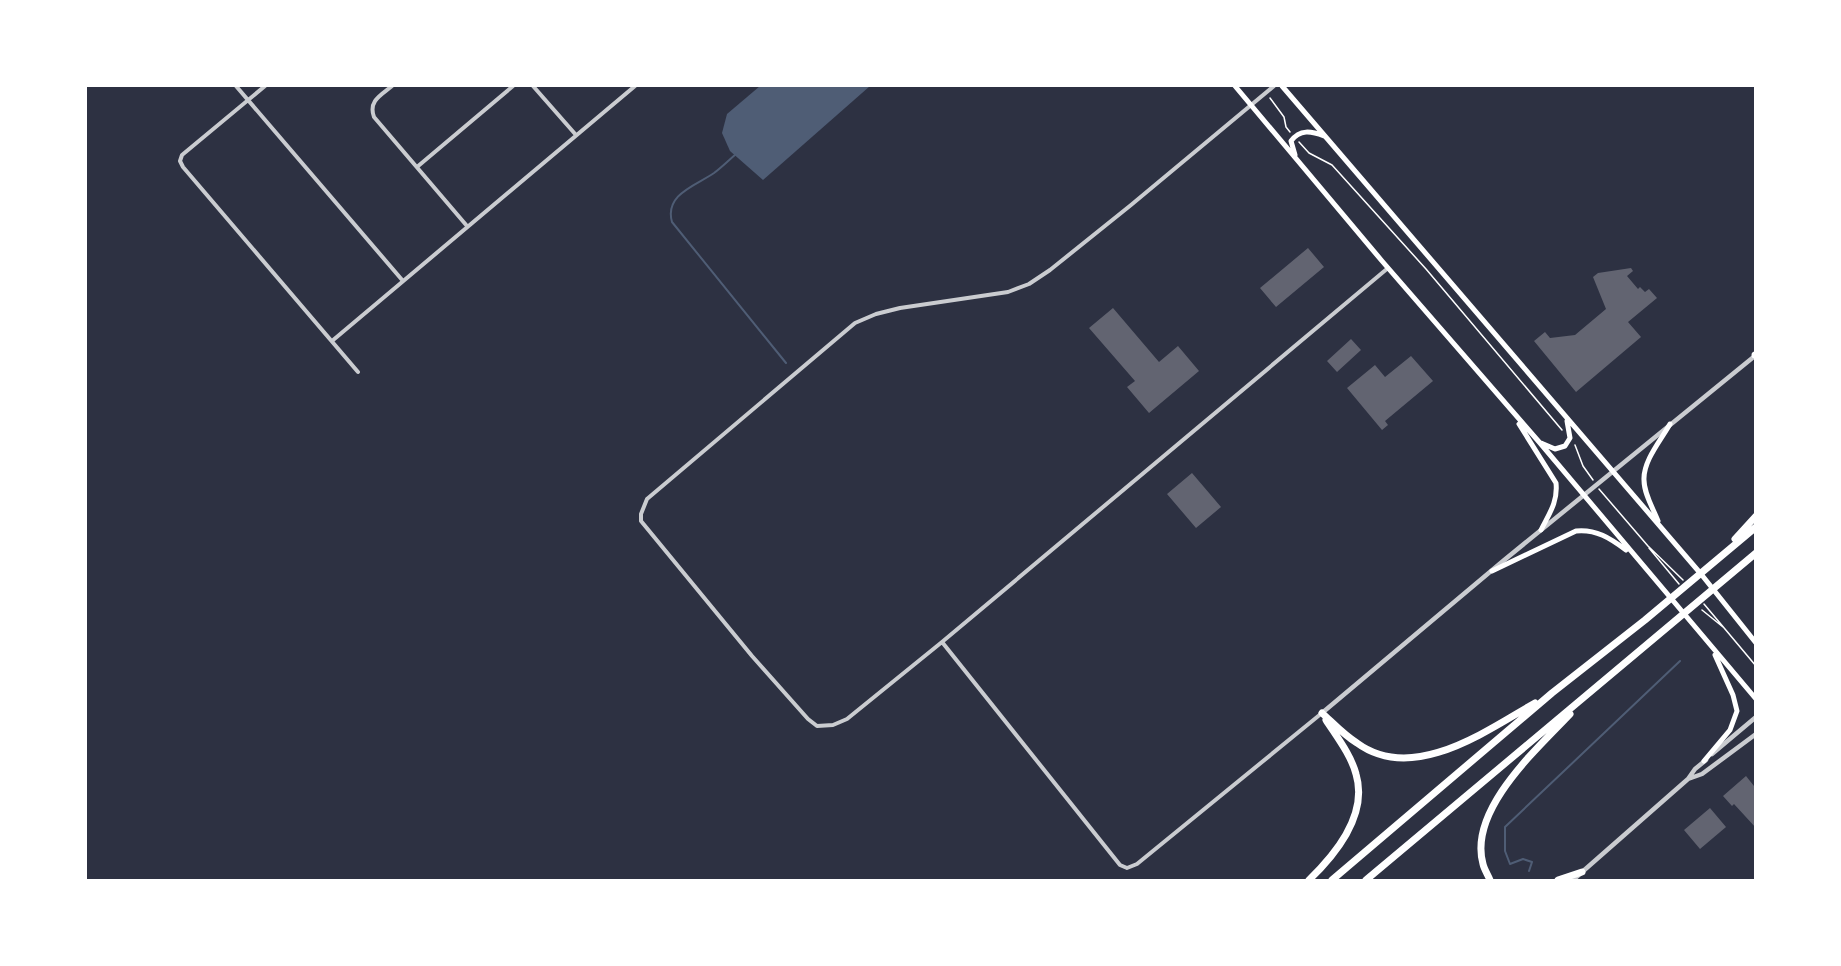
<svg xmlns="http://www.w3.org/2000/svg" width="1841" height="966" font-family="'Source Sans 3',sans-serif">
<rect width="100%" height="100%" fill="#2d3142"/>
<path fill="#4f5d75" d="M760,86h110l-107,94 -33,-29 -8,-18 5,-19z"/>
<g fill="none" stroke-linecap="round" stroke-linejoin="round">
<path stroke="#4f5d75" stroke-width="2" d="M736,154c-7,6 -14,13 -22,19 -17,12 -50,21 -42,49l114,141
M1529,871l3,-9 -9,-3 -13,5 -5,-13v-24l175,-166"/>
</g>
<path fill="#626471" d="M1308,248l16,19 -48,40 -16,-19z
M1631,268l2,3 -6,5 11,13 2,-2 5,5 4,-3 8,9 -29,24 13,15 -65,55 -42,-51 11,-9 5,6 25,-3 31,-26 -13,-32 5,-4z
M1113,308l46,54 19,-16 21,25 -50,42 -22,-26 8,-6 -46,-53z
M1351,339l10,11 -24,22 -10,-11z
M1411,356l22,25 -48,40 3,4 -6,5 -35,-42 28,-23 10,12z
M1192,473l29,34 -25,21 -29,-34z
M1746,776l8,10 2,-1v43l-22,-24 -2,2 -9,-10z
M1710,808l16,19 -26,22 -16,-19z"/>
<g fill="none" stroke-linecap="round" stroke-linejoin="round">
<path stroke="#fff" stroke-width="1.5" d="M1270,98l14,19 2,10 4,5
M1299,142l10,11 23,12 94,104 136,161
M1575,445l8,21 10,14
M1599,489l49,57 35,34
M1649,548l30,36
M1704,604l52,62
M1702,610l21,17"/>
<path stroke="#caccd0" stroke-width="4" d="M236,86l167,195
M265,86l-83,69 -2,6 3,6 175,205
M392,86c-11,9 -24,15 -18,31l93,109
M533,86l43,49
M1274,86l-143,119 -81,65 -21,14 -21,8 -108,16 -24,6 -21,9 -208,176 -6,15v7l111,135 56,63 9,7 16,-1 14,-6 95,-77 446,-374
M417,167l96,-81
M332,341l303,-255
M942,642l178,223 7,3 10,-4 185,-151"/>
<path stroke="#caccd0" stroke-width="4.5" d="M1322,713l181,-152 253,-206
M1712,754l44,-37
M1688,779l14,-5 54,-40
M1573,880l115,-101 7,-10 11,-9"/>
<path stroke="#fff" stroke-width="5" d="M1235,86l147,175 158,182 216,256
M1282,86l419,488 55,69
M1295,155l-4,-14c9,-12 20,-10 33,-5
M1519,424l37,59c2,19 -7,31 -15,47
M1541,443l14,6 10,-3 5,-8 -3,-17
M1658,521c-5,-13 -14,-27 -14,-41 -1,-19 17,-40 26,-56
M1492,571l84,-40c20,-2 34,7 50,19
M1704,761l26,-31 7,-19 -4,-16 -18,-40"/>
<path stroke="#fff" stroke-width="7" d="M1755,355h1
M1735,539l21,-23
M1322,713c11,10 22,22 35,30 56,41 129,-12 178,-40
M1309,880c27,-26 59,-66 47,-106 -5,-19 -19,-37 -30,-54
M1332,880l220,-187 93,-73 111,-93
M1366,880l390,-327
M1490,880c-2,-5 -6,-11 -7,-16 -15,-54 54,-115 87,-150
M1558,880l24,-8"/>
</g>
<rect width="1841" height="966" fill="none" stroke="#ffffff" stroke-width="174"/>
</svg>
